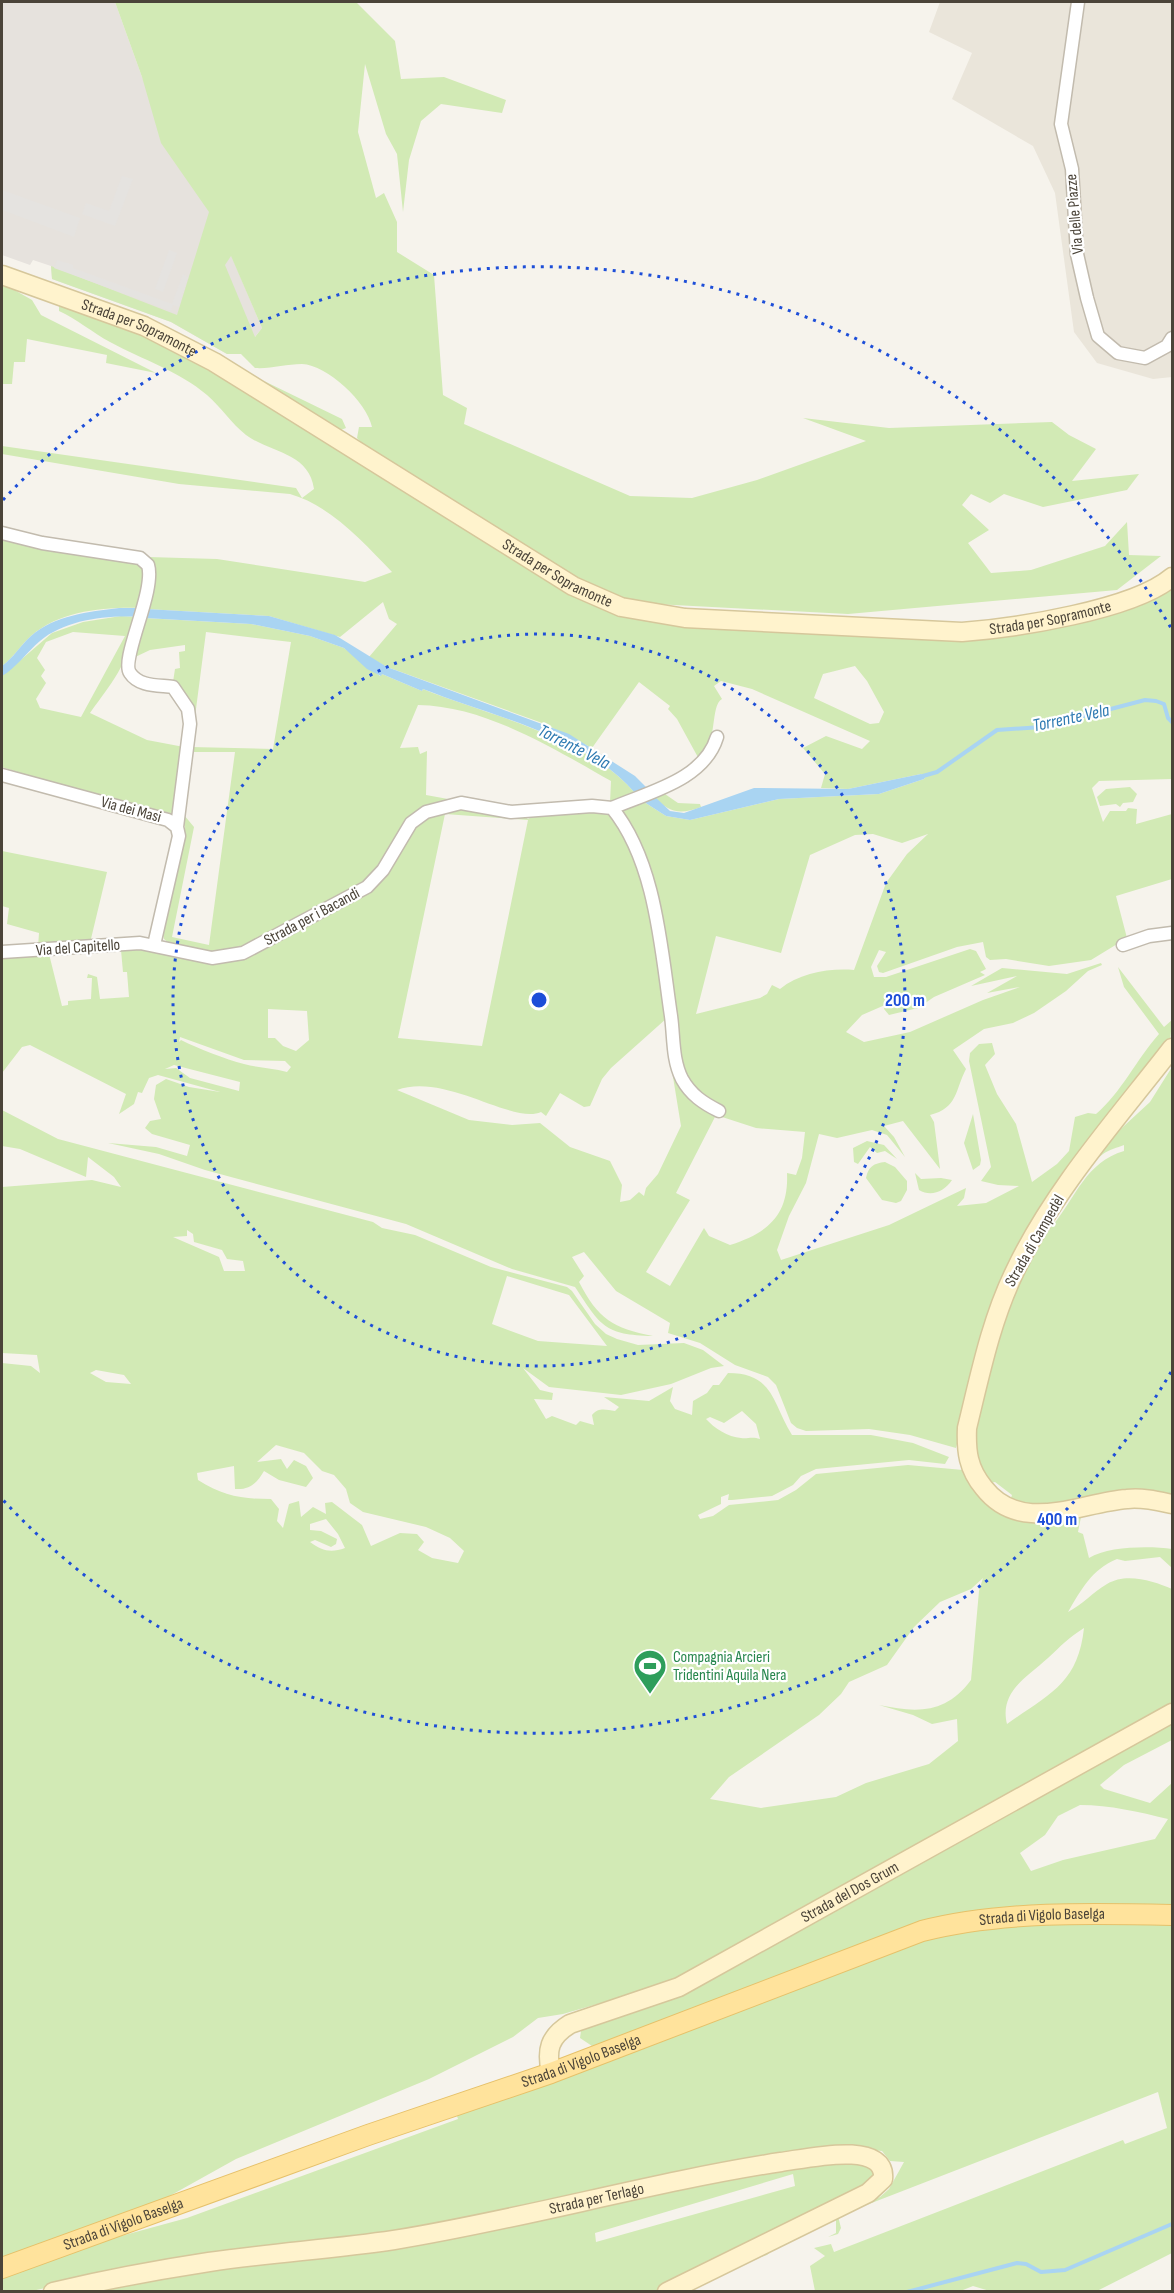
<svg xmlns="http://www.w3.org/2000/svg" width="1174" height="2293" font-family="'Sofia Sans Condensed',sans-serif">
<rect width="100%" height="100%" fill="#f6f3ec"/>
<path fill="#eae5da" d="M940,2h232v375l-19,2 -56,-16 -23,-31 -19,-139 -22,-47 -81,-47 20,-46 -43,-21z"/>
<path fill="#e6e2dd" d="M2,2h113l27,75 89,178 31,73 -21,26h-14l-56,-32 -119,-43 -1,-13 -18,-6 -3,5 -28,-10z"/>
<path fill="#d2eab5" fill-rule="evenodd" d="M115,2h241l39,39 6,38 43,-2 62,23 -4,13 -61,-9 -20,17 -12,39 -6,52 -6,-58 -11,-20 -21,-70 -7,68 18,66 8,-5 13,29v30l37,23 9,120 24,13 -3,16 166,72 62,2 65,-18 109,-39 -63,-23 86,10 163,-6 17,13 27,14 -24,32 67,-7 -12,16 -84,17 -39,-13 -14,9 -19,-9 -9,11 27,25 -21,13 23,30 40,-3 74,-24 22,-24 2,33 32,1 -44,34 -269,24 -193,-10 -40,-7 -41,-18 -208,-131 -9,-10 2,-11h13c-5,-25 -45,-62 -70,-63 -16,0 -31,5 -47,4l-14,-14h-14l-56,-32 -119,-43 -1,-13 126,49 32,-103 -48,-69 -19,-66zM231,256l31,72 -7,9 -30,-72z
M2,283l30,17 9,15 115,58 -50,-10 1,-8 -80,-16 -2,23h-11l-2,22h-9l-1,20z
M59,305h6l110,43 86,50 254,161 88,46 43,14 49,7 246,14 72,-5 115,-28 25,-9 19,-11v192l-73,2 -7,7 11,34 7,-11h16l2,-3 9,1 -1,15 36,-10v65l-56,17 11,42 -36,22 -42,6 -43,-7 -16,1 -4,-3 -3,-15 -26,5 -74,26 -4,-1 -2,-6 9,-14 -7,-2 -8,17 3,10h12l84,-28 6,2 10,18 -6,3 5,3 -51,22 -16,11 -29,7 -5,-6 1,-4 -23,10 -16,17 18,10 46,-10 73,-32 37,-13 -33,6 30,-17 -46,10 31,-18 65,6 34,-11 1,2 -14,6 -22,20 -32,22 -21,10 -29,6 -31,21 13,19c-11,21 -8,39 -36,46l4,7 6,47 -37,-48 -19,5 10,11 11,20 -18,-22 -15,-5 -35,8 -18,-4 -13,49 -17,33 -12,34 4,10 108,-35 77,-37 -2,10 -7,8 29,-3 33,-17 -21,-1 -17,-4 10,-14 -22,-106 1,-8 9,-9 13,-1 3,11 -10,11 12,29 19,30 16,58 25,-18 12,-13 6,-34 13,-4 8,1c25,-21 40,-54 63,-80l-35,-47 -6,-20 46,60 8,-7 -2,22 -85,107 -68,103 -25,56 -36,140 -46,-13 -41,-6 -63,2 -9,-3 -6,-5 -15,-38 -8,-8 -33,-12 -35,-22 -32,-10 2,-10 -54,-32 -32,-39 -12,5 12,19 -5,6c19,37 34,46 74,54 -49,-1 -52,-10 -78,-49l-63,-18 -106,-45 -201,-54 -46,-16 -51,-11 48,4 31,9 3,-11 -38,-11 -7,-6 5,-7 11,-2 -7,-20 2,-14 10,-6 23,8 31,5 -62,-17 -9,3 -7,15 -4,-1 -4,12 -15,10 7,-20 -96,-49 -8,2 -20,26v-117l47,-2 13,52 6,-1v-4l23,-2 1,-21h-5l1,-4 9,3 3,22 29,-2 -2,-25h-4l-2,-22 25,-1 74,14 23,-5 122,-64 16,-16 33,-51 19,-15 27,-4 63,7 5,4c12,-8 30,-7 44,-8 12,0 31,-4 41,4 33,24 47,160 54,203l-56,50 -9,11 -12,27 -6,1 -24,-14 -14,23 -5,-4c-28,13 -96,-40 -144,-22l72,30 43,5 28,-2 30,24 40,14 12,24 -2,17 10,-2 9,-8 5,4 2,-8 12,-14 23,-48 -15,-92 3,-2c6,39 10,62 47,83l3,-6 -26,-19 -12,-21 -31,-190 -6,-24 -23,-45 20,-10 25,16 24,4 89,-21 100,-5 45,-15 2,-3 -5,-2 -73,15 -27,-1 4,-14 -22,-26 23,-12 36,13 8,-8 -118,-52 -31,-8 -7,5 8,13c-12,6 -4,44 -22,62l-23,-42 -9,-10 2,-3 -31,-24 -47,66 -47,-24 -158,-57 -18,-10 28,-33 -8,-5 -6,-17 -43,35 -71,-21 -123,-7 7,-42 -5,-10 69,2 148,23 27,-10c-28,-29 -62,-67 -102,-78l-111,-10 -177,-30v-8l294,42 6,10 12,-9c-5,-37 -44,-36 -68,-54 -15,-12 -25,-28 -39,-40 -28,-24 -64,-35 -97,-53 -17,-9 -33,-23 -51,-31zM855,666l12,15 17,31 -5,11 -9,1 -56,-26 9,-24zM445,814l83,6 -46,226 -84,-8zM873,834l29,9 26,-9 -21,20 -21,29 -32,87c-25,-2 -54,3 -74,19l-8,-4 -5,9 -7,4 -64,16 20,-78 65,17 29,-98 45,-20zM268,1009l39,2 2,29 -13,11 -13,-5 -8,-8h-7zM180,1037l64,23 41,1 6,6 -4,5c-15,-4 -28,-4 -43,-8 -19,-5 -45,-15 -63,-24l-2,2zM174,1065l66,17 -1,9 -49,-13 -14,-10 -11,1zM716,1115l40,13 49,4 -3,26 -6,17 -9,-2c2,43 -20,60 -57,72l-21,-9 -5,-8 -34,58 -24,-14 44,-72 -14,-7z
M264,381l78,38 4,9 -8,3z
M2,538l136,23 7,9 -5,38c-37,-1 -80,3 -109,28 -10,9 -18,22 -29,30z
M121,616l17,1 -9,13c7,26 -25,63 -39,83l57,27 37,7 -10,67 -113,-28 -59,-19v-91l50,-43 31,-11zM73,632l52,4 -44,81 -41,-9 -4,-9 10,-16 -5,-7 4,-6 -8,-12 9,-16z
M144,618l107,6 59,12 34,12 36,28 2,-2 40,17 1,-2c67,27 164,47 212,104l-25,10 1,-22c-57,-32 -125,-75 -193,-76l-18,43 18,-1 2,7 7,-3 -1,44 22,4 -22,9 -29,31 -30,44 -127,65 -24,6 -46,-10 -6,-5 -2,-8 23,-93v-11l-4,-7 10,-73 82,2 18,-107 -85,-10 -13,100 -20,-50 2,-13 5,-1 -1,-16 6,-1v-6l-35,5 -19,9zM193,752h42l-26,193 -37,-8 22,-110 -10,-12z
M1130,787l7,7 -4,8 -10,1 -3,4 -4,-3 -16,2 -3,-9 9,-8z
M662,792l16,11 22,1 1,3c-21,8 -33,6 -48,-12z
M2,851l105,21 -17,71 -15,-2 -37,6 1,-14 -32,-9 2,-16 -7,-2z
M1172,1067v431c-15,-2 -31,-6 -46,-5 -40,1 -76,25 -116,8l2,-6 -17,-13 -5,1 -10,-12 -6,-20 -1,-14 34,-132 30,-62 45,-69 30,-37 38,-35zM1124,1145v6c-38,11 -48,46 -71,74 6,-20 33,-58 50,-71 7,-5 14,-6 21,-9z
M2,1110l56,29 315,83 9,6 33,7 76,32 76,20 5,4 23,33 11,10 11,5 21,6 46,-2 19,7 21,16 -13,2 -40,16 -50,11 -72,-8 -26,-19 17,22 13,3 -1,7 -18,-1 12,20 6,-3 24,9 4,-4 14,4 -2,-10c7,-8 14,-5 23,-4l4,-4 -15,-10 45,4 24,-14 -3,14 5,8 17,6 1,-14 14,-8 6,-8h6l9,-12c46,0 44,30 64,62h79l42,8 36,14 -4,7 -36,-4 -93,9 -15,7 -8,9 -21,11 -40,4h-4l1,-6 -8,3v7l-23,11 2,4 13,-3 16,-11 49,-5 18,-10 20,-16 92,-9 55,5 29,37 95,6 -6,4 -3,15 5,2 6,24c19,-12 62,-12 83,-9v19l-12,-11 -35,4 -8,-2c-25,10 -36,31 -49,53 14,-7 25,-20 39,-28 19,-12 47,-3 65,5v115l-496,277 -113,33 -25,4 -25,19 -84,42 -193,80 -88,49 -146,52v-897l29,3 9,7 -3,-18 -35,-2v-166l90,-7 29,7 -7,-10 -26,-20 -2,20 -66,-28 -18,-3zM187,1230l6,4 1,8 28,8 5,9 16,2 2,10h-21l-5,-14 -46,-20 14,-1zM507,1276l62,19 38,51 -69,-5 -46,-17zM96,1370l28,5 7,9 -25,-2 -16,-9zM742,1411l14,13 4,15c-8,-3 -12,0 -19,-1 -13,-1 -27,-10 -35,-19l4,-2 14,6zM276,1445l28,8 18,18 12,4 12,14 4,14 13,9 63,15 24,11 14,13 -6,12 -26,-5 -14,-8 6,-8 -7,-8 -17,-1 -29,13 -9,-21 -30,-23 -7,1 1,11 -13,-7 -12,10 -2,-16 -10,3 -6,24 -6,-7 2,-12 -8,-10c-29,0 -48,-3 -73,-19l-1,-7 37,-7 1,23c15,1 22,-6 29,-18l15,9 27,7 7,-9 -7,-12 -12,-6 -7,9 -6,-10 -24,3zM326,1519l12,15 7,14c-14,5 -23,3 -35,-6l5,-2 16,7 5,-3 1,-5 -16,-8 -11,-1v-6zM983,1578l-4,13 -8,89c-25,34 -54,33 -92,25l34,10 19,9 25,-5 1,22 -29,23 -63,19 -30,14 -75,11 -51,-9 19,-22 90,-62 22,-21 8,-12 38,-17 27,-38 26,-25 31,-13zM1084,1628c-6,56 -35,66 -77,96 -8,-32 20,-47 41,-66 13,-12 20,-20 36,-30z
M973,1114l8,46 -1,5 -7,5 -9,-27z
M867,1141l17,4 13,14 -12,-8 -8,2 -7,-6 -12,17 -4,-2 -1,-14z
M885,1162l10,5 12,14v9l-6,11 -5,2 -14,-3 -16,-22c2,-11 8,-15 19,-16z
M915,1173l6,6 20,-1 11,2c-8,12 -21,17 -33,10z
M1172,1720v20l-48,25 -24,20 4,4 46,14 22,-20v127l-176,2 -404,134 -12,-8 1,-7 5,-4zM1080,1805c30,0 59,7 88,14l-13,20 -92,21 -32,11 -11,-18 25,-18 13,-19z
M1172,1922v331l-75,38 -104,1 -20,-6 -15,6 -143,-1 -5,-25 15,-10 -11,-8 17,-4 3,8 289,-112 2,4 42,-16 -9,-36 -320,124 3,12 -3,6 -10,3 8,-4v-14l-5,-3 -54,29 -10,10 -45,14 81,-41 77,-31 9,-8 15,-27 -14,-1 -8,-10 -34,-3 -56,7 -392,75 -262,37 -106,24 -30,1v-17l86,-30 99,-27 271,-99 -2,-6 79,-24 129,-48 250,-101 83,-14z
M867,2162l7,10 -4,9 -11,8 -203,102 -579,1 57,-12 270,-33 393,-82zM793,2174l2,12 -199,56 -1,-9z"/>
<path fill="#e5e3e0" d="M122,176l11,3 -18,47 -33,-12 4,-11 23,8z
M2,190l78,28 -6,19 -72,-27z
M169,250l8,3 -14,39 -8,-3z
M57,260l16,5v3l99,36 11,-30 5,3 -9,30 -6,-2 -2,6 -117,-43z"/>
<path fill="#a9d4f2" d="M119,608h21l-2,9c-32,-2 -73,3 -98,24 -13,11 -24,27 -38,35v-10c11,-8 18,-20 29,-30 24,-21 57,-24 88,-28z
M146,609l123,7 66,19 52,32 182,67 66,42 13,13 -13,4c-48,-57 -144,-77 -212,-104l-1,2 -40,-17 -1,2 -14,-7 -23,-21 -34,-12 -59,-12 -106,-6z
M921,774l5,2 -2,3 -45,15 -100,5 -89,21 -24,-4 -25,-16 12,-5 17,16 14,2 70,-25 94,1z"/>
<g fill="none" stroke-linecap="round" stroke-linejoin="round">
<path stroke="#a9d4f2" stroke-width="4" d="M923,776l14,-4 60,-42 45,-3 103,-27 11,1 8,3 4,14 4,4
M907,2292l110,-29 9,1 15,8 24,-2 107,-46"/>
<g stroke="#c2bbae" stroke-width="15">
<path id="street" d="M1078,2l-17,122 11,45 5,85 10,44 11,38 20,17 27,5 22,-12 5,-8
M2,533l40,10 98,15 8,7c8,26 -28,94 -18,108 9,14 29,12 43,14l15,22 2,15 -13,103
M2,775l166,45 9,7 2,9 -25,109
M612,808c37,-16 92,-28 105,-71
M1123,945l26,-9 23,-3
M2,952l138,-9 72,15 31,-5 124,-66 16,-17 28,-47 15,-11 35,-9 50,9 81,-6 20,2c44,54 49,141 59,208 3,21 1,43 11,63 9,16 21,24 37,32"/>
</g>
<g stroke="#d6c79b" stroke-width="21">
<g id="secondary">
<path id="s1" d="M2,275l142,51 70,36 359,224 48,21 64,11 277,14c53,-4 171,-22 210,-55"/>
<path d="M1172,1048c-55,71 -118,141 -157,223 -24,49 -35,104 -48,157 -1,23 1,41 17,60 37,47 94,15 143,11 15,-2 31,2 45,5"/>
<path id="s2" d="M551,2073c-5,-23 -2,-36 19,-49l109,-37 493,-274"/>
<path id="s3" d="M53,2292c51,-12 103,-22 156,-30 61,-9 124,-13 185,-22 130,-21 257,-58 387,-78 24,-3 106,-23 102,17l-15,14 -201,99"/>
</g>
</g>
<g stroke="#e6c16a" stroke-width="22">
<g id="primary">
<path id="s4" d="M2,2268l366,-133 183,-62 371,-142c78,-20 170,-18 250,-16"/>
</g>
</g>
<use href="#street" stroke="#fff" stroke-width="12"/>
<use href="#secondary" stroke="#fff3cd" stroke-width="18"/>
<use href="#primary" stroke="#ffe39c" stroke-width="20"/>
</g>
<g fill="none" stroke="#1d4ed8" stroke-width="3" stroke-dasharray="3 6">
<circle cx="539" cy="1000" r="366"/>
<path d="M1171 1372A733 733 0 0 1 3 1500M3 500A733 733 0 0 1 1171 628"/>
</g>
<defs>
<g id="stadium-pin" transform="scale(1.725)"><path d="M0 17L-7.5 6A9.5 9.5 0 1 1 7.5 6Z" fill="#2e9e5b" stroke="#fff"/><path d="M0-5a6.5 5 0 1 0 0 10a6.5 5 0 1 0 0-10ZM-3.5-1.8h7v3.6h-7Z" fill="#fff"/></g>
</defs>
<g fill-rule="evenodd">
<use href="#stadium-pin" x="650" y="1666"/>
</g>
<g text-anchor="middle" dominant-baseline="central" stroke-width="4.5" stroke-linejoin="round" paint-order="stroke">
<g font-size="16" fill="#4b4439" stroke="#fff">
<text transform="translate(1075 214) rotate(-95)">Via delle Piazze</text>
<text stroke="none"><textPath href="#s1" startOffset="147">Strada per Sopramonte</textPath></text>
<text stroke="none"><textPath href="#s1" startOffset="633">Strada per Sopramonte</textPath></text>
<text stroke="none"><textPath href="#s1" startOffset="1137">Strada per Sopramonte</textPath></text>
<text transform="translate(131 810) rotate(15)">Via dei Masi</text>
<text transform="translate(312 917) rotate(-28)">Strada per i Bacandi</text>
<text transform="translate(78 948) rotate(-4)">Via del Capitello</text>
<text transform="translate(1035 1241) rotate(-60)">Strada di Campedèl</text>
<text stroke="none"><textPath href="#s2" startOffset="368">Strada del Dos Grum</textPath></text>
<text stroke="none"><textPath href="#s4" startOffset="1101">Strada di Vigolo Baselga</textPath></text>
<text stroke="none"><textPath href="#s4" startOffset="615">Strada di Vigolo Baselga</textPath></text>
<text stroke="none"><textPath href="#s3" startOffset="552">Strada per Terlago</textPath></text>
<text stroke="none"><textPath href="#s4" startOffset="129">Strada di Vigolo Baselga</textPath></text>
</g>
<g font-size="16" fill="#27864d" stroke="#fff" text-anchor="start">
<text x="673" y="1657">Compagnia Arcieri<tspan x="673" dy="18">Tridentini Aquila Nera</tspan></text>
</g>
<g font-size="18" font-style="italic" fill="#2e7ab2" stroke="#fff">
<text transform="translate(1071 718) rotate(-12)">Torrente Vela</text>
<text transform="translate(574 747) rotate(27)">Torrente Vela</text>
</g>
</g>
<circle cx="539" cy="1000" r="9" fill="#1d4ed8" stroke="#fff" stroke-width="3"/>
<g font-size="18" text-anchor="middle" font-weight="bold" fill="#1d4ed8" stroke="#fff" stroke-width="4.5" stroke-linejoin="round" paint-order="stroke">
<text x="905" y="1006">200 m</text>
<text x="1057" y="1525">400 m</text>
</g>
<rect width="1174" height="2293" fill="none" stroke="#4b4439" stroke-width="6"/>
</svg>
